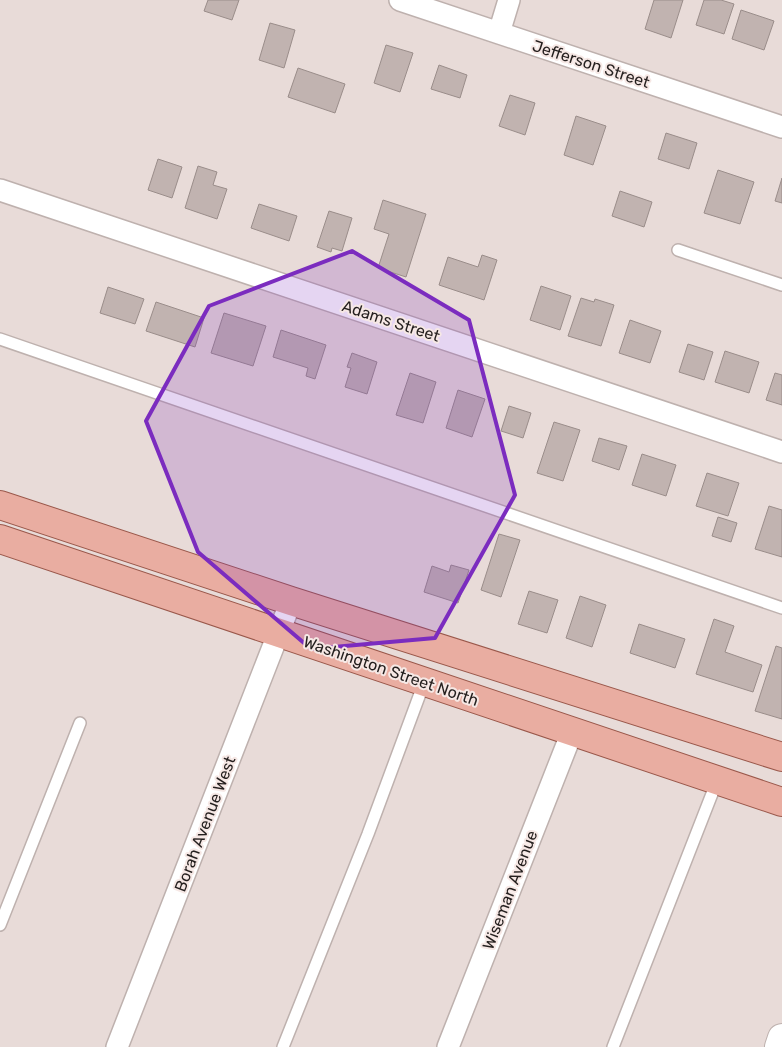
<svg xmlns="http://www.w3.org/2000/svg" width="782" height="1047" font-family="Rubik,sans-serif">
<rect width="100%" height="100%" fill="#e8dbd8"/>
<path fill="#c1b3b0" stroke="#9a8d8a" d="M208,0h31l-7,20 -28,-9z
M654,0h29l-12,38 -26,-9z
M704,0h17l13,4 -10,30 -28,-9z
M741,10l33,11 -10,29 -32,-11z
M270,23l25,7 -11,38 -25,-8z
M386,45l27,8 -13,39 -26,-9z
M439,65l28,10 -7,23 -29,-9z
M298,68l47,16 -10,29 -47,-16z
M510,95l25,8 -10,32 -26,-9z
M576,116l30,10 -13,39 -29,-10z
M666,133l31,10 -8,26 -31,-10z
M158,159l24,8 -10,31 -24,-8z
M198,166l19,6 -4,13 14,4 -10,30 -32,-11z
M718,170l36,12 -14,42 -36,-11z
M782,178v25l-7,-2z
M620,191l32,11 -8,25 -32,-11z
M383,200l43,14 -20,63 -28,-9 11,-34 -15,-5z
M259,204l38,12 -8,25 -38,-13z
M329,211l23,7 -10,33 -10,-3 -1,4 -14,-5z
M482,255l15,5 -13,40 -45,-15 9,-28 30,10z
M541,286l30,10 -11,34 -30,-10z
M108,287l36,12 -9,25 -35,-11z
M581,298l13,4 1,-3 19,6 -13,41 -33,-10z
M156,302l48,16 -9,29 -49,-16z
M224,313l42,13 -13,40 -42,-13z
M630,320l31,11 -11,32 -31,-10z
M281,330l45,15 -11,34 -9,-3 2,-8 -35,-11z
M688,344l25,8 -9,28 -25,-8z
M725,351l34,11 -10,31 -34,-11z
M352,353l25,9 -10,32 -22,-7 6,-19 -4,-1z
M410,373l26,9 -13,41 -27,-8z
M775,373l7,2v30l-16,-5z
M458,390l27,9 -13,38 -26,-9z
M509,406l22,7 -8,25 -22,-7z
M554,422l26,8 -17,51 -26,-8z
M599,438l28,8 -8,24 -27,-9z
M642,454l34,11 -10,31 -34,-11z
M707,473l32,10 -11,33 -32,-10z
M769,506l13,4v47l-27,-8z
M718,517l19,6 -6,19 -19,-6z
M499,534l21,6 -19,57 -20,-7z
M451,565l18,5 -11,33 -34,-11 8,-26 17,6z
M529,591l29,9 -11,33 -29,-9z
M580,596l26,9 -14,42 -26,-9z
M714,619l20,7 -9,26 37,13 -9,27 -57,-18z
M639,624l46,15 -10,29 -45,-15z
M776,646l6,2v71l-27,-8z"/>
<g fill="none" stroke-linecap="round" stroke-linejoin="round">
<g stroke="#beb1ae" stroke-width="14">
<path id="lane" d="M678,250l104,35
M0,339l782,269
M0,925l80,-202
M283,1047l85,-213 56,-151
M613,1047l104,-266"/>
</g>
<g stroke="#beb1ae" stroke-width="24">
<path id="street" d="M400,0l382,127
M499,33l10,-33
M0,190l782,262
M117,1047l174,-446
M448,1047l124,-315"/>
</g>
<g stroke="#beb1ae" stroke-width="30">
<path id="secondary" d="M779,1047l3,-9"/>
</g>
<g stroke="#9a584b" stroke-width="30">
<path id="primary" d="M0,505l291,96 491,156
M0,539l782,263"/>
</g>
<use href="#lane" stroke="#fff" stroke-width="11"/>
<use href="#street" stroke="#fff" stroke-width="21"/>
<use href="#secondary" stroke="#fff" stroke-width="28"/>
<use href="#primary" stroke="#e9ada1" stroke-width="28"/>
</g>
<path fill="#7b2cbf" fill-opacity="0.2" stroke="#7b2cbf" stroke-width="4" stroke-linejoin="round" d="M352,251l117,69 46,175 -80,143 -124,11 -113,-97 -52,-131 63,-115z"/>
<g text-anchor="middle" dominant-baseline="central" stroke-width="4" stroke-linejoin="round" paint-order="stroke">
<g font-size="16" fill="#241f1e" stroke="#f6e8e5">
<text transform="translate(591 64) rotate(18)">Jefferson Street</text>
<text transform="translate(391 321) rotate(18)">Adams Street</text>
<text transform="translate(391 671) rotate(19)">Washington Street North</text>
<text transform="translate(205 824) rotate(-69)">Borah Avenue West</text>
<text transform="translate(510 890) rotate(-69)">Wiseman Avenue</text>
</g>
</g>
</svg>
